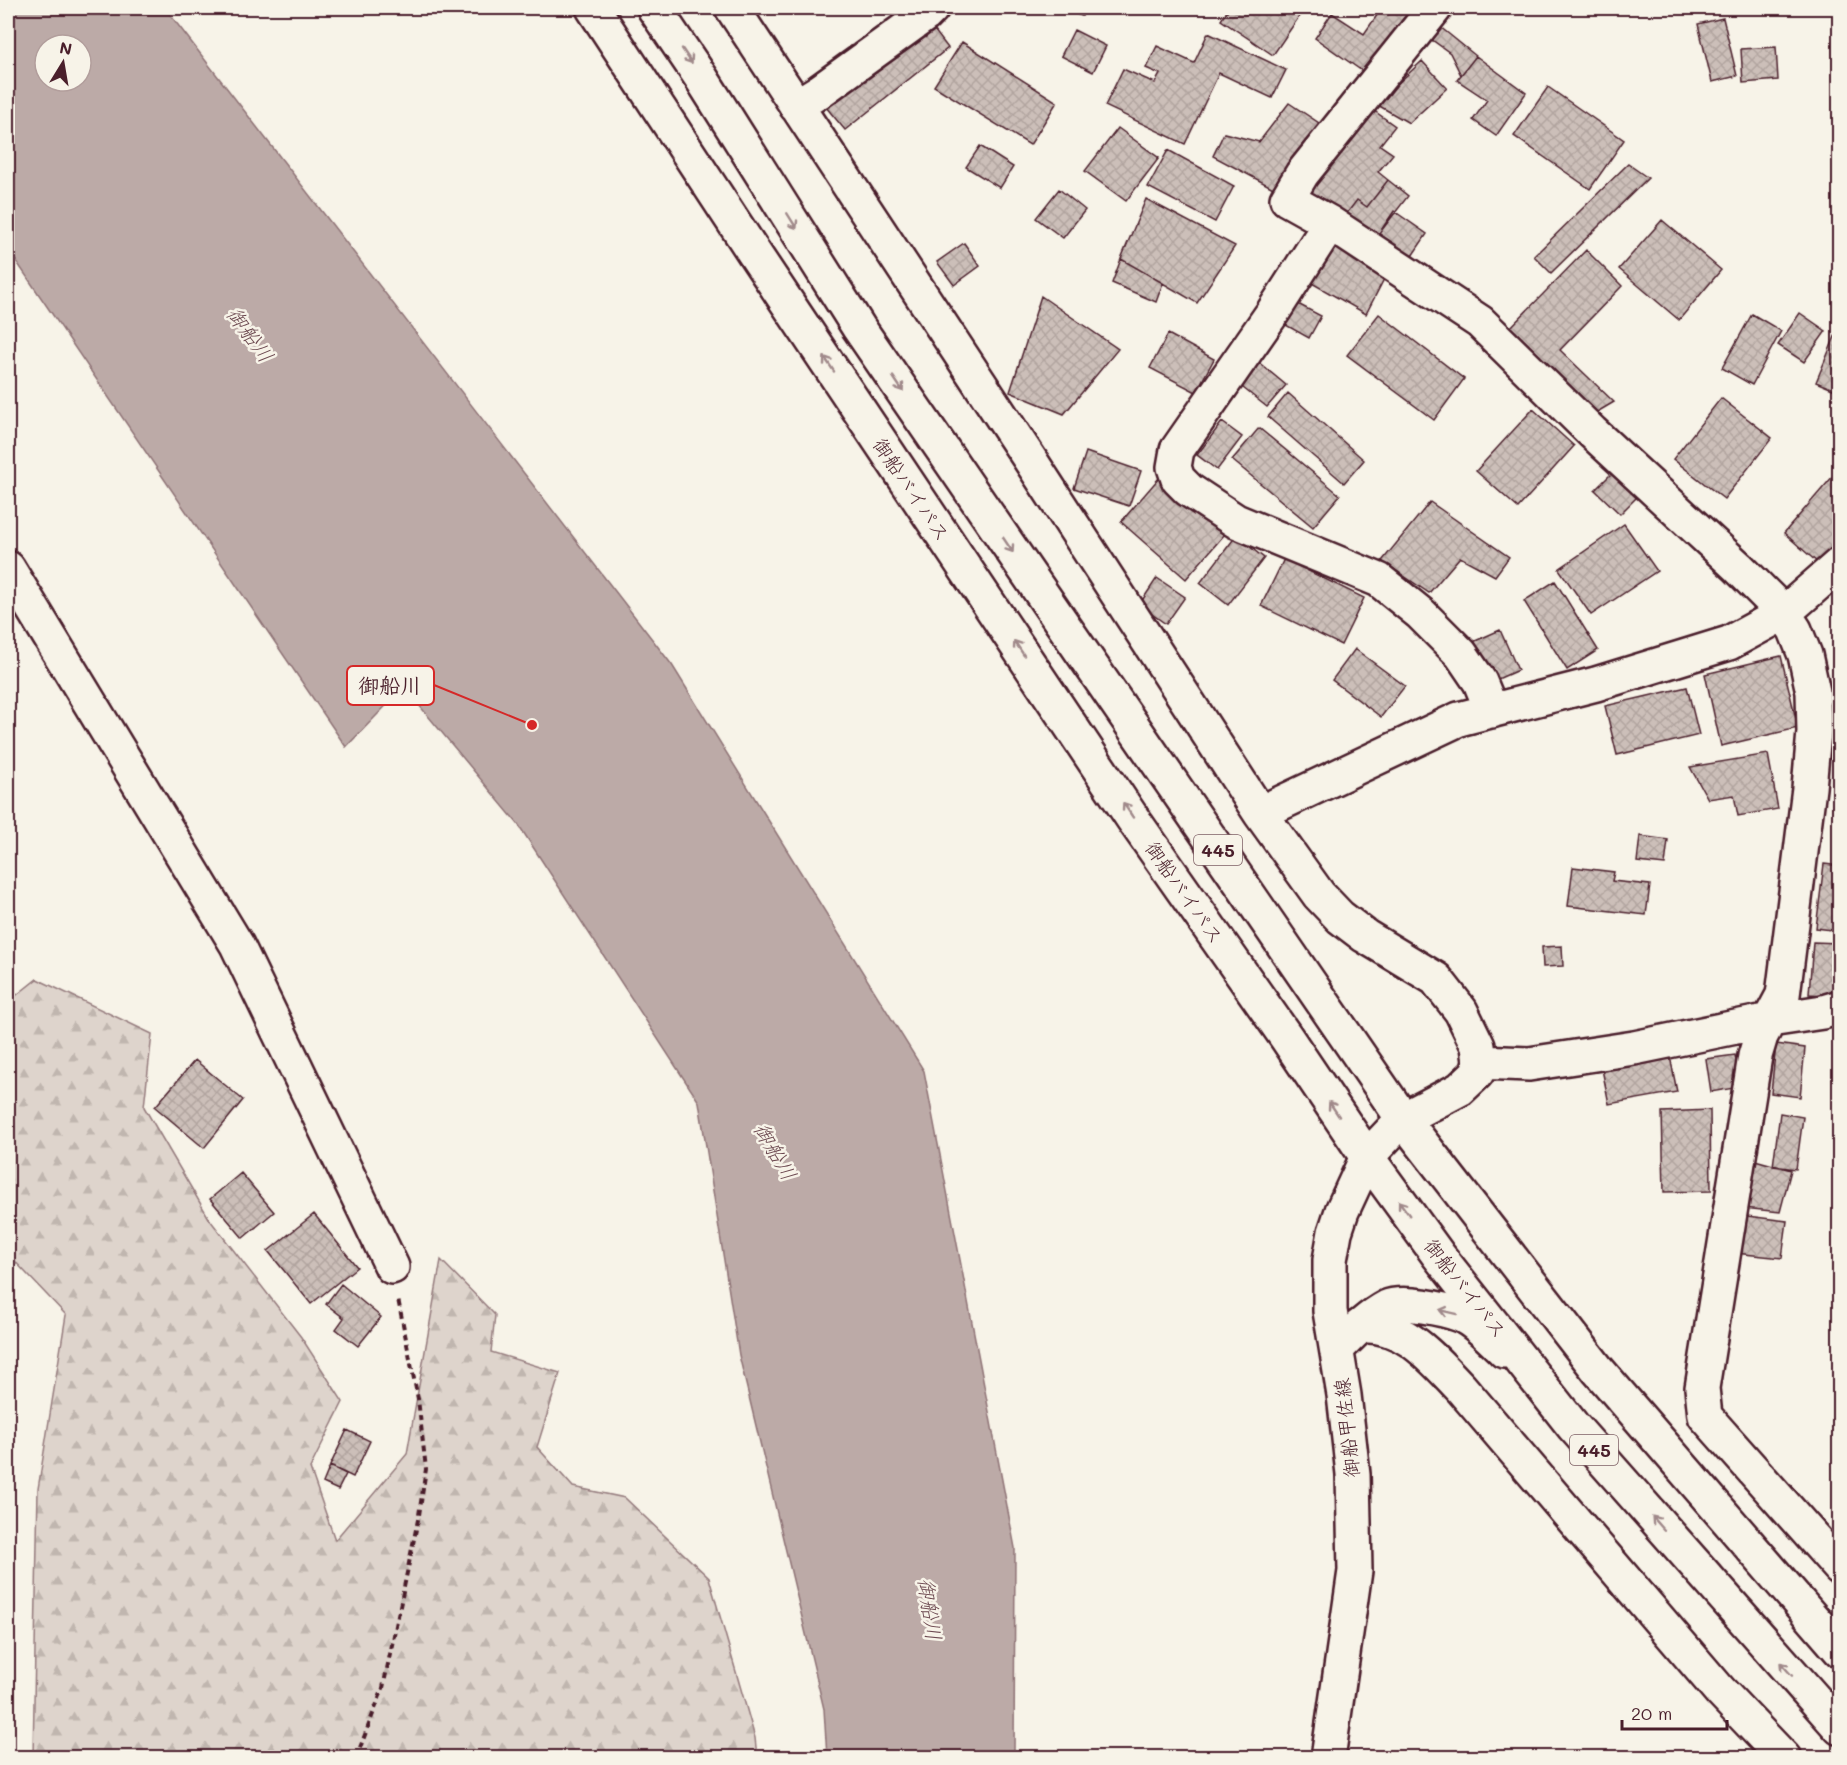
<svg xmlns="http://www.w3.org/2000/svg" width="1847" height="1765" font-family="Mali,'Klee One',sans-serif">
<defs>
<pattern id="forest-firs" width="22" height="20" patternUnits="userSpaceOnUse" patternTransform="scale(1.5)"><rect width="22" height="20" fill="#ded4cc"/><path d="M5 1l3.5 6h-7zM16 11l3.5 6h-7z" fill="#c0b6af"/></pattern>
<pattern id="building-cross-hatch" width="8" height="8" patternUnits="userSpaceOnUse" patternTransform="scale(1.5)"><rect width="8" height="8" fill="#ccbfb9"/><path d="M0 0l8 8M0 8l8-8" fill="none" stroke="#b1a49f"/></pattern>
</defs>
<rect width="100%" height="100%" fill="#f7f3e8"/>
<filter id="ink" filterUnits="userSpaceOnUse"><feTurbulence type="fractalNoise" baseFrequency=".0167" numOctaves="2"/><feDisplacementMap in="SourceGraphic" scale="12" xChannelSelector="R" yChannelSelector="G"/><feConvolveMatrix kernelMatrix="1 2 1 2 8 2 1 2 1" color-interpolation-filters="sRGB"/></filter>
<g filter="url(#ink)">
<path fill="url(#forest-firs)" stroke="#947a7c" stroke-width="1.5" d="M37,979l115,55 -8,73 66,113 91,117 42,65 -33,66 25,72 72,-86 34,-194 54,55 -4,37 69,21 -23,74 36,40 52,11 84,80 46,160 2,19h-724l5,-268 28,-174 -58,-61v-252z"/>
<path fill="#bcaaa7" stroke="#8e7275" stroke-width="1.5" fill-rule="evenodd" d="M8,8h157l507,657 252,406 91,477 -1,209h-187l-3,-48 -85,-354 -40,-253 -181,-278 -114,-137 -58,60 -338,-498zM45,45h36v36h-36z"/>
<path fill="url(#building-cross-hatch)" stroke="#4a1f2b" stroke-width="1.5" d="M1058,8h28l-4,8z
M1229,8h76l-32,47 -52,-35z
M1382,8h29l-46,65 -50,-35 17,-25 32,21z
M925,18l23,30 -103,82 -24,-29z
M1723,18l14,58 -25,6 -14,-58z
M1434,22l42,34 -15,19 -11,-22 -26,-19z
M1074,30l32,16 -13,26 -32,-16z
M1208,33l78,37 -14,28 -53,-25 -34,71 -80,-38 18,-37 32,14 5,-9 -14,-6 11,-22 37,17z
M962,42l95,60 -27,43 -96,-59z
M1776,47l2,33 -35,3 -2,-34z
M1476,56l50,37 -30,43 -23,-16 14,-20 -30,-20z
M1422,61l25,27 -38,35 -33,-19z
M1548,87l76,53 -34,49 -76,-53z
M1289,103l36,24 -48,63 -64,-34 11,-23 35,9z
M1373,110l22,16 -15,19 13,9 -15,18 10,8 -21,27 -10,-7 -16,21 -42,-32z
M1118,128l41,30 -33,43 -41,-30z
M980,146l33,21 -13,21 -34,-21z
M1168,150l66,36 -19,36 -67,-35z
M1628,164l20,14 -97,95 -17,-17z
M1388,180l20,16 -33,43 -34,-18 16,-21 10,7z
M1059,189l26,21 -22,28 -27,-20z
M1146,199l89,47 -38,57 -76,-44z
M1394,211l33,23 -19,28 -33,-23z
M1662,220l59,50 -42,50 -60,-51z
M1336,239l50,36 -20,39 -56,-32z
M964,243l16,23 -26,19 -17,-23z
M1586,250l36,36 -62,64 54,52 -22,13 -86,-83z
M1121,259l42,24 -7,19 -44,-19z
M1041,296l77,53 -54,65 -54,-22z
M1296,303l25,13 -12,22 -25,-14z
M1800,313l26,18 -22,31 -26,-17z
M1379,314l85,65 -30,41 -87,-65z
M1752,314l29,17 -29,54 -30,-17z
M1839,327l1,1v64l-24,-10z
M1168,334l46,25 -18,33 -46,-24z
M1257,361l29,24 -19,22 -29,-23z
M1288,393l76,67 -20,23 -76,-66z
M1721,398l51,40 -48,61 -51,-40z
M1533,409l41,37 -56,62 -42,-37z
M1222,422l20,15 -25,33 -20,-15z
M1259,428l81,67 -27,32 -81,-67z
M1086,452l55,19 -12,35 -55,-18z
M1619,466l24,25 -23,23 -25,-24z
M1834,475l6,5v58l-22,25 -34,-30z
M1159,478l65,57 -38,44 -65,-57z
M1430,502l79,55 -14,19 -35,-19 -31,36 -47,-32z
M1624,524l33,47 -66,44 -32,-46z
M1236,536l28,22 -36,47 -28,-22z
M1284,559l80,39 -23,47 -80,-39z
M1157,578l28,19 -19,27 -27,-19z
M1555,581l43,69 -31,20 -43,-69z
M1500,630l18,40 -27,12 -18,-40z
M1355,649l50,37 -24,31 -49,-37z
M1781,656l17,72 -77,18 -16,-72z
M1687,687l12,48 -82,20 -12,-49z
M1830,698l10,1v33h-11z
M1768,754l10,55 -40,7 -4,-21 -26,4 -18,-32z
M1640,836l28,4 -3,25 -28,-3z
M1824,864l16,2v65l-24,-3z
M1573,867l41,5 -2,9 38,4 -4,30 -78,-9z
M1813,942l26,1 -4,53 -26,-2z
M1562,946l1,20 -20,1 -1,-20z
M1776,1044l29,4 -5,49 -29,-4z
M1735,1055l5,32 -29,5 -5,-33z
M1670,1056l7,36 -68,12 -7,-35z
M195,1060l48,40 -39,48 -49,-41z
M1710,1110l1,81 -47,1 -2,-80z
M1780,1113l23,4 -7,52 -23,-3z
M1755,1160l36,10 -11,42 -36,-4z
M241,1173l33,39 -31,26 -33,-39z
M314,1214l43,53 -46,37 -43,-53z
M1739,1215l48,6 -5,37 -47,-5z
M341,1284l40,33 -23,29 -22,-17 8,-11 -18,-14z
M347,1430l23,11 -17,36 -23,-11z
M330,1466l16,8 -8,16 -15,-7z"/>
<g fill="none" stroke-linecap="round" stroke-linejoin="round">
<g stroke="#4a1f2b" stroke-width="38">
<path id="minor" d="M732,8l297,450 231,355 59,82 21,22 25,19 71,43 25,32 17,35 2,16 -3,11 -17,16 -57,30
M1435,8l-133,166 -15,25 43,24 150,99 112,110 146,135 46,46 11,17 10,25 8,37 1,40 -5,56 -26,207 -22,41 -6,20 -53,332 3,28 135,152
M796,106l24,-15 105,-76 7,-7
M1330,223l-57,89 -96,138 -3,17 4,12 11,11 47,31 143,59 42,34 40,40 19,28 12,29
M8,568l229,377 155,322
M1260,813l199,-94 137,-35 133,-41 55,-30 56,-49
M1480,1062l49,2 105,-16 136,-28 53,-8 17,-5
M1360,1326c45,-3 73,33 101,62l259,303 64,67"/>
</g>
<g stroke="#4a1f2b" stroke-width="38">
<path id="major" d="M1337,1349c15,-15 31,-32 50,-42 15,-7 58,2 73,8 15,6 33,25 44,36
M1328,1758l27,-187 -2,-97 -9,-79 -14,-84v-51l5,-28 7,-21 25,-54 36,-38"/>
</g>
<g stroke="#4a1f2b" stroke-width="38">
<path id="highway" d="M593,8l165,251 375,560 153,218 81,120 72,99 134,170 267,302
M654,8l48,71 157,249 544,791 195,251 242,280"/>
</g>
<path stroke="#4a1f2b" stroke-width="4" stroke-dasharray="6 4.5" stroke-linecap="butt" d="M356,1758l27,-70 36,-173 7,-46 -8,-70 -20,-100"/>
<use href="#minor" stroke="#f7f3e8" stroke-width="33"/>
<use href="#major" stroke="#f7f3e8" stroke-width="33"/>
<use href="#highway" stroke="#f7f3e8" stroke-width="33"/>
</g>
<defs><path id="oneway-shaft" d="M-6 0H5M1.5-3L5.5 0L1.5 3" fill="none" stroke-width="1.6" stroke-linecap="round" stroke-linejoin="round" transform="scale(1.5)"/></defs>
<g stroke="#a0898a">
<use href="#oneway-shaft" transform="translate(687 56) rotate(56)"/>
<use href="#oneway-shaft" transform="translate(792 221) rotate(58)"/>
<use href="#oneway-shaft" transform="translate(829 364) rotate(-124)"/>
<use href="#oneway-shaft" transform="translate(898 384) rotate(56)"/>
<use href="#oneway-shaft" transform="translate(1008 545) rotate(56)"/>
<use href="#oneway-shaft" transform="translate(1019 648) rotate(-124)"/>
<use href="#oneway-shaft" transform="translate(1128 810) rotate(-124)"/>
<use href="#oneway-shaft" transform="translate(1334 1109) rotate(-124)"/>
<use href="#oneway-shaft" transform="translate(1404 1208) rotate(-126)"/>
<use href="#oneway-shaft" transform="translate(1448 1312) rotate(-167)"/>
<use href="#oneway-shaft" transform="translate(1658 1523) rotate(-131)"/>
<use href="#oneway-shaft" transform="translate(1786 1669) rotate(-132)"/>
</g>
</g>
<g text-anchor="middle" dominant-baseline="central" stroke-width="5" stroke-linejoin="round" paint-order="stroke">
<g fill="#f7f3e8" stroke="#7e5f64" stroke-width="1.5">
<rect x="1194" y="835" width="48" height="30" rx="4.5"/>
<rect x="1570" y="1435" width="48" height="30" rx="4.5"/>
</g>
<g font-size="18" font-weight="bold" fill="#4a1f2b">
<text x="1218" y="850">445</text>
<text x="1594" y="1450">445</text>
</g>
<g font-size="20" fill="#4a1f2b" stroke="#f7f3e8">
<text transform="translate(912 489) rotate(56)">御船バイパス</text>
<text transform="translate(1185 892) rotate(55)">御船バイパス</text>
<text transform="translate(1466 1288) rotate(52)">御船バイパス</text>
<text transform="translate(1346 1428) rotate(-96)">御船甲佐線</text>
</g>
<g font-size="21" font-style="italic" fill="#6c4950" stroke="#f7f3e8">
<text transform="translate(251 334) rotate(54)">御船川</text>
<text transform="translate(776 1151) rotate(60)">御船川</text>
<text transform="translate(931 1609) rotate(82)">御船川</text>
</g>
</g>
<path fill="none" stroke="#d62828" stroke-width="2" d="M532 725L434 685"/>
<circle fill="#d62828" stroke="#f7f3e8" stroke-width="2" cx="532" cy="725" r="6"/>
<rect fill="#f7f3e8" stroke="#d62828" stroke-width="2" x="347" y="666" width="87" height="39" rx="6"/>
<g font-size="21" text-anchor="middle" font-weight="bold" fill="#4a1f2b">
<text x="390" y="693">御船川</text>
</g>
<rect width="1847" height="1765" fill="none" stroke="#f7f3e8" stroke-width="30"/>
<rect x="15" y="15" width="1817" height="1735" fill="none" stroke="#4a1f2b" stroke-width="2" filter="url(#ink)"/>
<g transform="translate(63 63) rotate(11)"><circle r="28" fill="#f7f3e8" stroke="#b29e9c" stroke-width="1.5"/>
<path d="M0-4.5L10 22L0 15L-10 22Z" fill="#4a1f2b"/>
<text y="-9" font-size="16" font-weight="bold" text-anchor="middle" fill="#4a1f2b">N</text>
</g>
<path d="M1622 1720v9h105v-9" fill="none" stroke="#4a1f2b" stroke-width="3"/>
<text x="1631" y="1720" font-size="18" fill="#4a1f2b" stroke="#f7f3e8" stroke-width="4.5" paint-order="stroke">20 m</text>
</svg>
